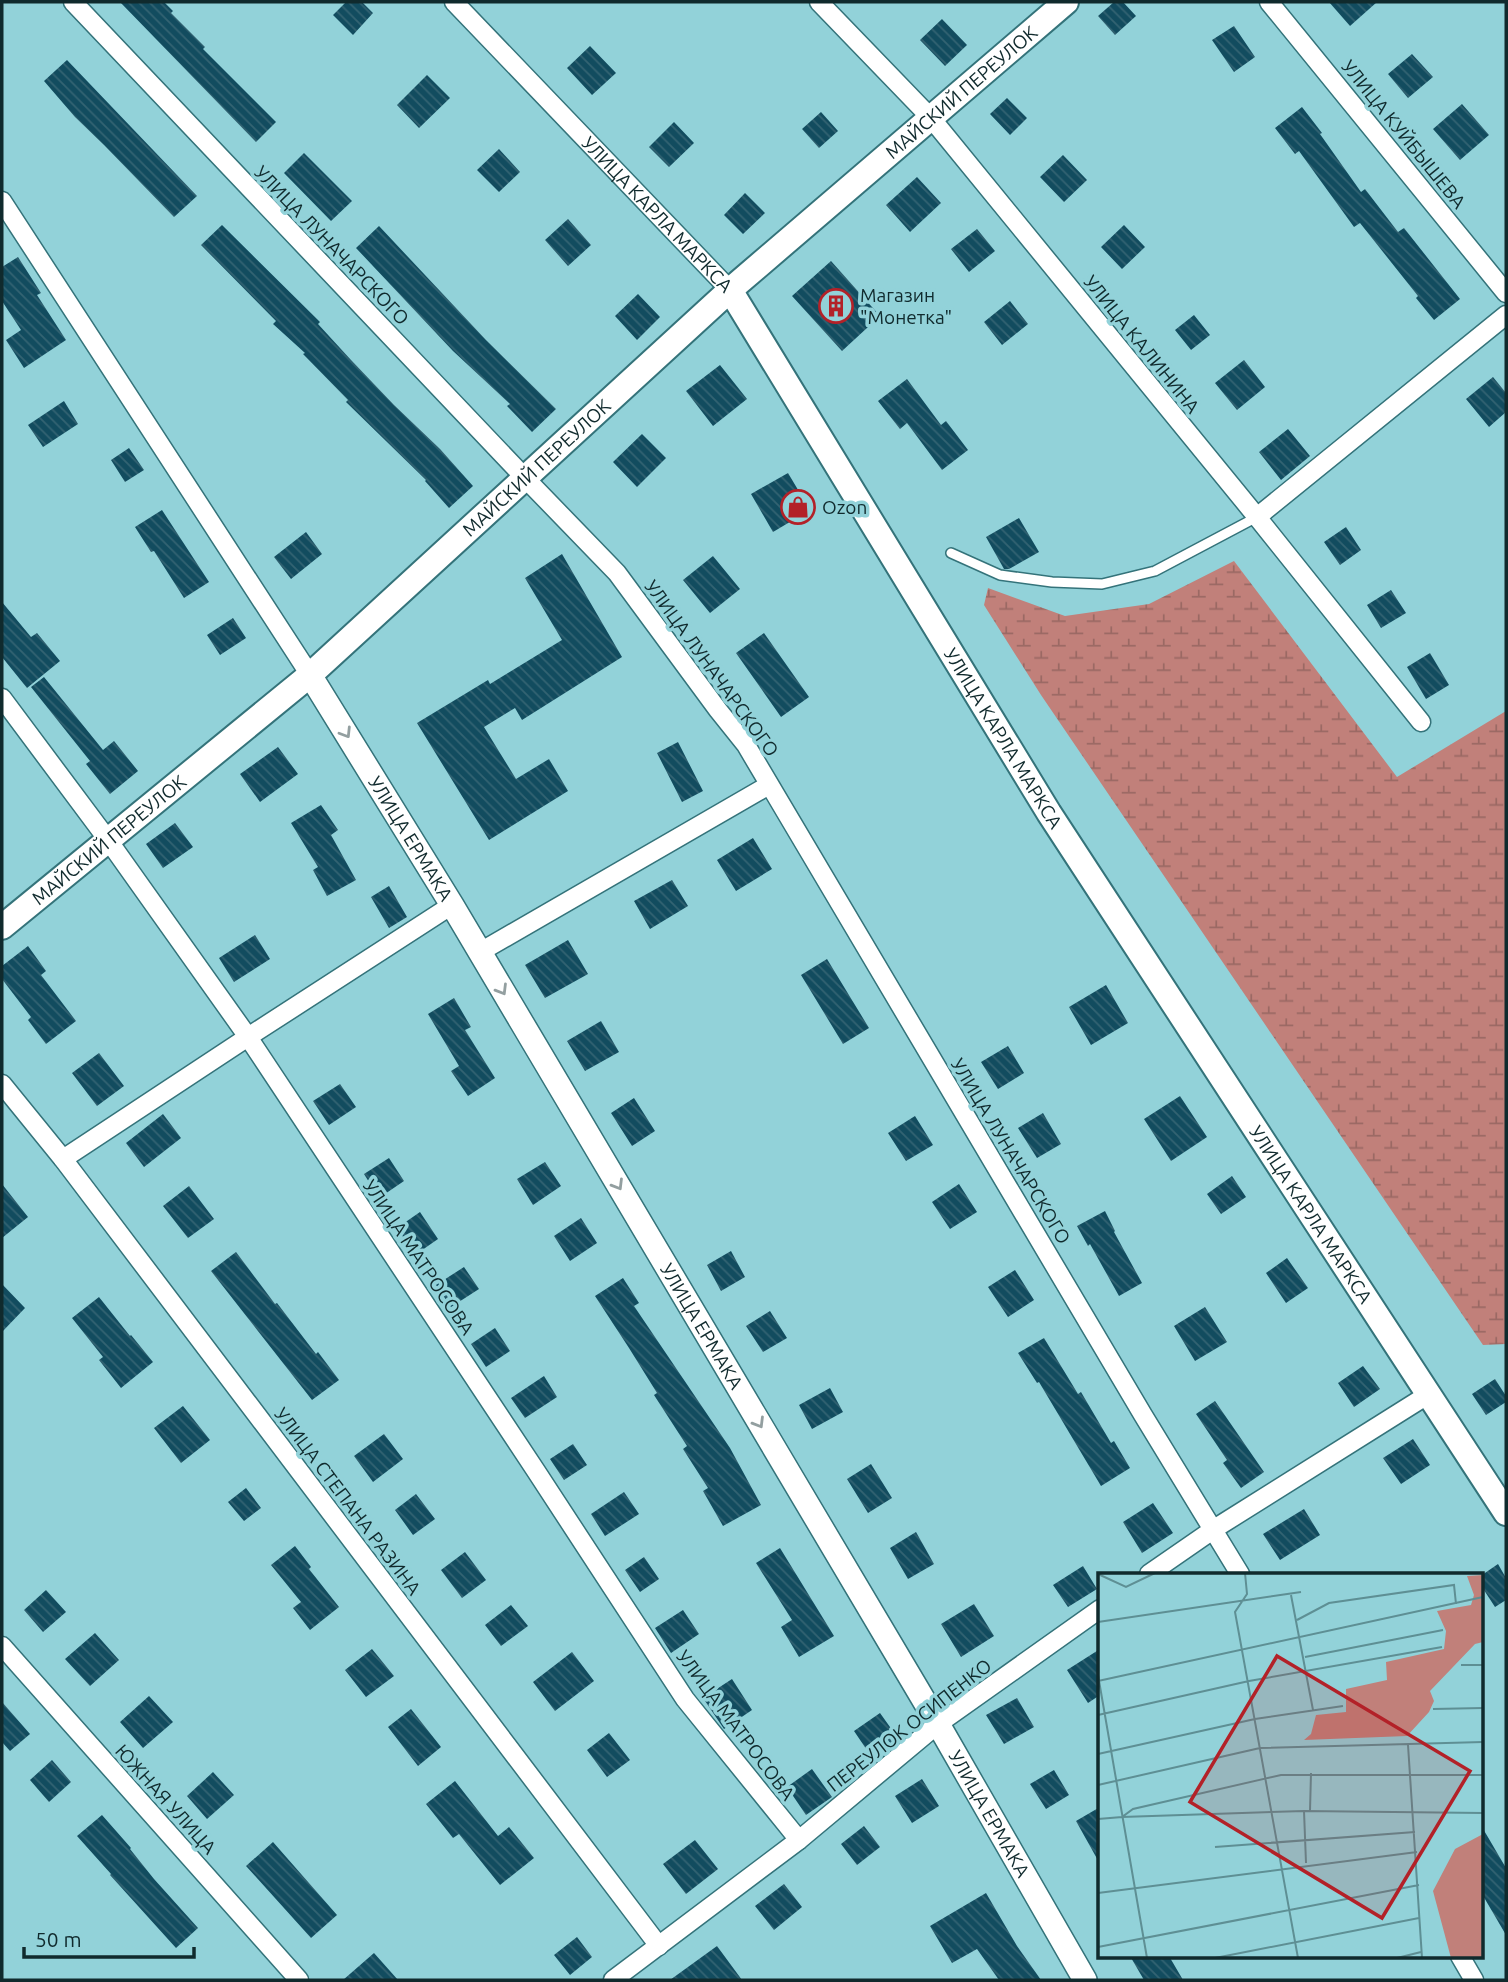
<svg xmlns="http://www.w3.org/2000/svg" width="1508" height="1982" font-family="Ubuntu,sans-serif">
<defs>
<pattern id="wetland-marsh" width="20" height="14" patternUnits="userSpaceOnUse" patternTransform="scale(1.75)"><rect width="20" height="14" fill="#c1807a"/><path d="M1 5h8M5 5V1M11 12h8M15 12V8" fill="none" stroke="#9b6964"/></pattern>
<pattern id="building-back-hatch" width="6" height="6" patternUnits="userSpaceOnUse" patternTransform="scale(1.75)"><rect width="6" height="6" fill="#124c5f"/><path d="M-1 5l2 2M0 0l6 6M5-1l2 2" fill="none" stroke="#336372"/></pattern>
</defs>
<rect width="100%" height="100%" fill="#92d2d9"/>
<path fill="url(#wetland-marsh)" d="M1234,561l163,216 109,-66v633l-23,1 -442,-650 -57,-90 4,-17 77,28 84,-12z"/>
<path fill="url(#building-back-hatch)" d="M120,2h44l9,9 -2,2 34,34 -2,2 73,73 -20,20z
M346,2h16l11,11 -20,22 -20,-20z
M1114,2h9l13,14 -21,19 -17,-19z
M1329,2h48l-27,24z
M942,19l25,26 -22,21 -25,-26z
M1234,26l21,31 -21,15 -22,-32z
M590,46l26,27 -24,22 -25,-27z
M1412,54l21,23 -25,21 -20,-24z
M67,60l130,136 -23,21 -70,-72 -29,-28 -31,-36z
M427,75l23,23 -31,30 -22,-23z
M1007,98l20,20 -17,17 -20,-21z
M1462,104l27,31 -29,25 -27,-31z
M1302,107l20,26 -2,1 41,58 4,-3 33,43 6,-4 56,71 -26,21 -18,-22 2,-2 -58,-73 -6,4 -55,-76 -4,3 -20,-26z
M821,112l17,19 -19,17 -17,-19z
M674,122l20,21 -25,24 -20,-20z
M499,149l21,23 -21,20 -22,-22z
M304,153l48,48 -21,20 -47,-48z
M1063,155l24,25 -23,22 -24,-25z
M917,177l24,26 -31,29 -24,-27z
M745,193l20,20 -22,21 -19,-19z
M568,219l23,26 -23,21 -23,-26z
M222,225l98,97 -2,2 33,36 43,45 46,44 33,37 -24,22 -24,-27 1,-1 -80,-78 2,-2 -45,-46 2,-1 -32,-29 3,-3 -75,-76z
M1124,225l21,22 -23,22 -21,-22z
M379,226l107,114 70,69 -24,23 -25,-26 3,-2 -57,-53 -97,-103z
M977,229l18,22 -26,21 -18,-23z
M18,257l23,36 -4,2 29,45 -42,28 -18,-28 15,-10 -19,-29v-34z
M831,261l49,55 -38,35 -50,-55z
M638,294l22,23 -23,23 -22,-24z
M1010,301l18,23 -26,21 -18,-23z
M1194,315l16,20 -19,15 -16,-20z
M1244,360l21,27 -28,23 -22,-27z
M720,365l27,34 -34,27 -27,-35z
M1493,377l13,16v19l-17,15 -23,-28z
M907,379l34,46 5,-4 22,29 -26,20 -35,-47 -7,6 -22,-28z
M64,401l14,23 -35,23 -15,-22z
M1288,429l22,27 -29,24 -22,-28z
M642,434l24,24 -29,29 -24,-25z
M129,448l15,22 -19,12 -14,-22z
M788,473l22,37 -37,22 -22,-38z
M162,510l47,72 -25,16 -30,-47 -3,1 -16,-25z
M1019,518l20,34 -30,17h-5l-18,-32z
M1346,527l15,23 -21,15 -16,-23z
M306,532l16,22 -31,25 -17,-22z
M562,554l60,103 -100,63 -7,-12 -31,19 32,52 33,-20 19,32 -79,49 -72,-117 71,-43 2,4 72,-44 -37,-62z
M713,556l27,33 -30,24 -27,-33z
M1391,590l15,23 -25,15 -14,-23z
M2,602l29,35 6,-4 23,28 -33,27 -25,-31z
M233,618l13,20 -26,17 -13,-20z
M764,633l45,64 -28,20 -45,-64z
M1430,653l19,32 -23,14 -19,-32z
M44,677l59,73 11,-9 24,30 -28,23 -24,-30 4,-3 -59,-74z
M678,742l25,49 -21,11 -25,-49z
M278,747l20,27 -38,28 -20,-28z
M321,805l17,25 -7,5 25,45 -29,16 -14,-26 5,-3 -27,-44z
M175,823l18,24 -30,21 -17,-24z
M753,838l19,31 -36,22 -19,-31z
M672,880l16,26 -38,23 -16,-28z
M389,886l18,31 -18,11 -18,-31z
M255,935l15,24 -36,23 -15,-24z
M568,940l20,34 -43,24 -20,-33z
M28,946l18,25 -5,4 35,46 -30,23 -18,-24 3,-3 -29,-38v-13z
M827,959l42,69 -26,16 -42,-69z
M1106,985l22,38 -37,22 -22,-38z
M454,998l17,29 -6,3 30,48 -27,18 -17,-25 8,-5 -31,-52z
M601,1021l18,31 -34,19 -18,-30z
M1008,1046l16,27 -26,16 -17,-27z
M99,1053l25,33 -27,20 -25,-33z
M340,1084l16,23 -27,18 -16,-24z
M1180,1096l27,41 -36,24 -27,-42z
M634,1098l21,33 -23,15 -21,-33z
M1043,1113l18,31 -24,14 -19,-30z
M163,1114l18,24 -37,29 -18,-24z
M915,1116l18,29 -27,16 -18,-28z
M389,1158l15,23 -25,17 -15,-24z
M545,1162l16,24 -28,19 -16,-26z
M1232,1176l14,21 -25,17 -14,-20z
M2,1184l26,33 -26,21z
M959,1184l18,28 -27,17 -18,-27z
M189,1186l25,33 -26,19 -25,-32z
M1105,1211l10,20 -1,1 28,51 -23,13 -29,-52 -2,2 -11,-20z
M420,1212l18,27 -23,16 -18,-27z
M581,1218l16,25 -27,18 -16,-25z
M731,1251l14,26 -24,14 -14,-26z
M236,1252l39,52 2,-1 39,51 2,-2 21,28 -27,20 -101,-129z
M1287,1258l21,30 -22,15 -20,-30z
M464,1267l15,22 -28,18 -15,-22z
M1015,1270l19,30 -26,17 -20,-30z
M623,1278l16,25 -5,3 96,142 31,57 -38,21 -20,-35 5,-3 -25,-39 4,-3 -33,-51 3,-2 -28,-45 -34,-52z
M2,1284l23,24 -23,24z
M99,1297l31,39 1,-1 22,27 -32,26 -22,-28 4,-3 -31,-39z
M1205,1307l22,35 -32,19 -21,-35z
M770,1311l17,27 -24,14 -17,-26z
M495,1328l15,23 -24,16 -15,-23z
M1044,1338l34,56 3,-2 30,51 3,-2 16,27 -29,18 -62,-104 -2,1 -19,-30z
M1363,1366l17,23 -26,18 -16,-24z
M544,1376l13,21 -32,21 -14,-20z
M1495,1379l11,17v6l-20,13 -14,-21z
M830,1388l13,24 -31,17 -13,-24z
M1215,1401l49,71 -23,16 -18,-25 4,-3 -31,-46z
M183,1406l27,34 -29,23 -27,-35z
M384,1434l19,25 -30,23 -19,-26z
M1413,1439l17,26 -29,19 -18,-26z
M573,1444l14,21 -23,15 -14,-21z
M871,1464l21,34 -24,15 -21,-34z
M246,1488l15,20 -17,13 -16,-19z
M624,1492l15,22 -34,22 -14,-22z
M416,1494l19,25 -22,16 -18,-25z
M1153,1503l20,30 -31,20 -19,-31z
M1304,1509l16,26 -40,25 -17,-26z
M916,1532l18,32 -26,15 -18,-31z
M295,1546l16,21 -2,2 30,38 -29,23 -17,-22 8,-6 -30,-37z
M780,1548l54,88 -35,21 -18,-30 11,-7 -36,-57z
M465,1552l21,28 -24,18 -21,-28z
M644,1557l15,22 -19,13 -15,-22z
M1498,1564l8,14v22l-11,7 -13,-20v-12z
M1083,1566l14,23 -29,18 -15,-22z
M46,1590l20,22 -23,20 -19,-22z
M974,1604l20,32 -33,21 -20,-33z
M511,1605l17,21 -27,20 -16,-21z
M683,1610l16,24 -28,19 -16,-25z
M95,1633l24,27 -29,26 -25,-27z
M372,1649l22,27 -28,21 -21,-27z
M1100,1649v46l-12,8 -21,-33z
M572,1652l22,29 -39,30 -22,-29z
M732,1679l20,31 -28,19 -21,-31z
M149,1696l24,26 -30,26 -23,-26z
M1017,1698l17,29 -30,17 -18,-29z
M2,1702l28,32 -20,17 -8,-9z
M411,1709l30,38 -23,19 -30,-39z
M880,1713l20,28 -25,21 -21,-31z
M609,1733l21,27 -23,17 -20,-27z
M52,1760l19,22 -22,20 -19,-22z
M812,1769l20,28 -26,18 -19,-28z
M1054,1770l15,25 -23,14 -16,-25z
M213,1772l21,23 -27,24 -20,-23z
M922,1779l17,27 -27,17 -17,-27z
M455,1781l43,55 11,-9 25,31 -34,27 -41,-51 -6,4 -27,-34z
M1100,1807v57l-24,-43z
M102,1815l29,33 -1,1 24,30 44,49 -22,20 -66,-73 1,-1 -34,-38z
M864,1826l16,21 -23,18 -16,-21z
M1482,1827l24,41v67l-24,-41z
M695,1840l23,29 -32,25 -23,-30z
M273,1842l64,73 -26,23 -65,-72z
M784,1884l18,23 -28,23 -19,-24z
M986,1893l31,53 24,34h-42l-22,-31 -25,14 -22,-37z
M577,1937l15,20 -22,18 -16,-20z
M717,1946l25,34h-72z
M374,1953l24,27h-55z
M1130,1956h39l14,24h-39z"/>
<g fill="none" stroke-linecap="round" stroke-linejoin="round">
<g stroke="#34737a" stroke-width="12">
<path id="service" d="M951,553l49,22 52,7 50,2 53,-13 102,-54"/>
</g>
<g stroke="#34737a" stroke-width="21">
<g id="minor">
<path d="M73,2l453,477 91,94 101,137 28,35 397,670 97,159"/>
<path id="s1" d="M454,2l276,288"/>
<path d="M819,2l112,116 326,399 164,205"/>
<path d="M1269,2l237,291"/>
<path d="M2,201l308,474"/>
<path d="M1257,517l249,-202"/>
<path d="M2,698l106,142 140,197 288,434 149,228 114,141"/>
<path d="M480,952l289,-167"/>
<path d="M2,1084l61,75 596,787"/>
<path d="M63,1159l185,-122 204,-132"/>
<path d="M1149,1574l65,-45 215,-135"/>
<path d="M2,1646l297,334"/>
<path d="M1460,1956l14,24"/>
<path d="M613,1980l186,-140 139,-116 162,-115"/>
</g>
</g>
<g stroke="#34737a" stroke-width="26">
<g id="tertiary">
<path id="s2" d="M310,675l142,230 486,819 147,256"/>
</g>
</g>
<g stroke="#34737a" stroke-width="28">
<g id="secondary">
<path id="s3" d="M730,290l319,523 457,700"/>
<path id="s4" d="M2,927l308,-252 420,-385 336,-288"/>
</g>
</g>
<use href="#service" stroke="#fff" stroke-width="9"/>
<use href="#minor" stroke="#fff" stroke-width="18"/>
<use href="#tertiary" stroke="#fff" stroke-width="23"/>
<use href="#secondary" stroke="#fff" stroke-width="24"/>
</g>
<defs><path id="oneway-chevron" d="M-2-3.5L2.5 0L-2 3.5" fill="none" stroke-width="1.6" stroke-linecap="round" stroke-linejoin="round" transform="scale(1.75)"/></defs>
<g stroke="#939fa0">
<use href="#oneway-chevron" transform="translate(346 733) rotate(58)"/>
<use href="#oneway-chevron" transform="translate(502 990) rotate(59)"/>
<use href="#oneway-chevron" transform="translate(618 1185) rotate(59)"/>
<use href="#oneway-chevron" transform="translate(759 1423) rotate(59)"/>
</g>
<defs>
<g id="building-ring" transform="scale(1.75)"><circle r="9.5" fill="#92d2d9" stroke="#b32128" stroke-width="1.5"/><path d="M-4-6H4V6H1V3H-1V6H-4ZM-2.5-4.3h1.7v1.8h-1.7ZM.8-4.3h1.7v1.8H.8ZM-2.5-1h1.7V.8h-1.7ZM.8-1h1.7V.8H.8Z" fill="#b32128"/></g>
<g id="shop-ring" transform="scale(1.75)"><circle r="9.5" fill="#92d2d9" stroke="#b32128" stroke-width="1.5"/><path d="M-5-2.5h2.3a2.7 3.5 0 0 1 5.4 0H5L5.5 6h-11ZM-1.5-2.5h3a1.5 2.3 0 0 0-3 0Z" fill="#b32128"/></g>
</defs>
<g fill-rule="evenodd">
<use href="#building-ring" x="836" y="306"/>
<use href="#shop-ring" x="798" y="507"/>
</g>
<g text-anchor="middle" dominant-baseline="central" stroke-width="7" stroke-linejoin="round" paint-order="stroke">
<g font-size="19" fill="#102a2d" stroke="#92d2d9">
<text stroke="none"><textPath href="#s4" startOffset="1272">МАЙСКИЙ ПЕРЕУЛОК</textPath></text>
<text transform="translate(1404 134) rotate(51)">УЛИЦА КУЙБЫШЕВА</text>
<text stroke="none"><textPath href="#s1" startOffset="294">УЛИЦА КАРЛА МАРКСА</textPath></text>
<text transform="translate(332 245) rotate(46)">УЛИЦА ЛУНАЧАРСКОГО</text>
<text transform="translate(1142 344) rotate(51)">УЛИЦА КАЛИНИНА</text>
<text stroke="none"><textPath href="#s4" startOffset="705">МАЙСКИЙ ПЕРЕУЛОК</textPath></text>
<text transform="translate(712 668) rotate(54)">УЛИЦА ЛУНАЧАРСКОГО</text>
<text stroke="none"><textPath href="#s3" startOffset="525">УЛИЦА КАРЛА МАРКСА</textPath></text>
<text stroke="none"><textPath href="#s2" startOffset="192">УЛИЦА ЕРМАКА</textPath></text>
<text stroke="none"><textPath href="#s4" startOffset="138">МАЙСКИЙ ПЕРЕУЛОК</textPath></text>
<text transform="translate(1011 1151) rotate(59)">УЛИЦА ЛУНАЧАРСКОГО</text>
<text stroke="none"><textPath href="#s3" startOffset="1092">УЛИЦА КАРЛА МАРКСА</textPath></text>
<text transform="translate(419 1257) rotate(56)">УЛИЦА МАТРОСОВА</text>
<text stroke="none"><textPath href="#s2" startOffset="760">УЛИЦА ЕРМАКА</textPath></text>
<text transform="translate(348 1501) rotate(53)">УЛИЦА СТЕПАНА РАЗИНА</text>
<text transform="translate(736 1725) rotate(53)">УЛИЦА МАТРОСОВА</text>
<text transform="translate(909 1725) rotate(-38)">ПЕРЕУЛОК ОСИПЕНКО</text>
<text transform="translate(166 1799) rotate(48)">ЮЖНАЯ УЛИЦА</text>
<text stroke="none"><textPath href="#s2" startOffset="1326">УЛИЦА ЕРМАКА</textPath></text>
</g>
<g font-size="19" fill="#102a2d" stroke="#92d2d9" text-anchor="start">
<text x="860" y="295">Магазин<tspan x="860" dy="22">"Монетка"</tspan></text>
<text x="822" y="507">Ozon</text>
</g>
</g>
<g transform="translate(1098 1573)">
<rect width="385" height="385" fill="#92d2d9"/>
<path d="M385,2v67l-8,2 -45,47 4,10 -5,11 -22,24 -103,4 7,-6 5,-19 30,-3v-23l41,-9 -1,-18 58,-13 2,-18 -9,-20 34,-6 3,-10 -7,-19zM385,261v124h-32l-18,-67 22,-42z" fill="#c1807a"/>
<path fill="none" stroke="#5e8f94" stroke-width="2" d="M147,0l2,21 -12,18 63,346M0,1l28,13 29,-14M193,22l22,115M199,47l32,-17 125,-18 2,19M0,49l203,-30M207,84l138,-27M363,92h22M0,102l49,283M0,108l385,-84M335,136l50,-1M0,142l151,-34 193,-34M310,172l14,213M162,175l223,-6M0,181l157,-35 88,-13M0,212l162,-37M206,238l2,52M212,238l1,-38M24,244l182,-6 179,2M0,246l24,-2 11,-8 148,-34h202M117,274l200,-15M0,320l319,-41M0,374l321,-62M117,385l204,-40M299,385l24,-6"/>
<path fill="#b32128" fill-opacity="0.15" stroke="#b32128" stroke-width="3.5" d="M179,83l193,115 -88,147 -192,-116z"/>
<rect width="385" height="385" fill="none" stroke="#102a2d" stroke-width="3.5"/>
</g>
<rect width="1508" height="1982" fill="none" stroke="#102a2d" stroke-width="7"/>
<path d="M24 1947v10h170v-10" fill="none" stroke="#102a2d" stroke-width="3.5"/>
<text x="35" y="1947" font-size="21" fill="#102a2d" stroke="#92d2d9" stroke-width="5" paint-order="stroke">50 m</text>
</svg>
